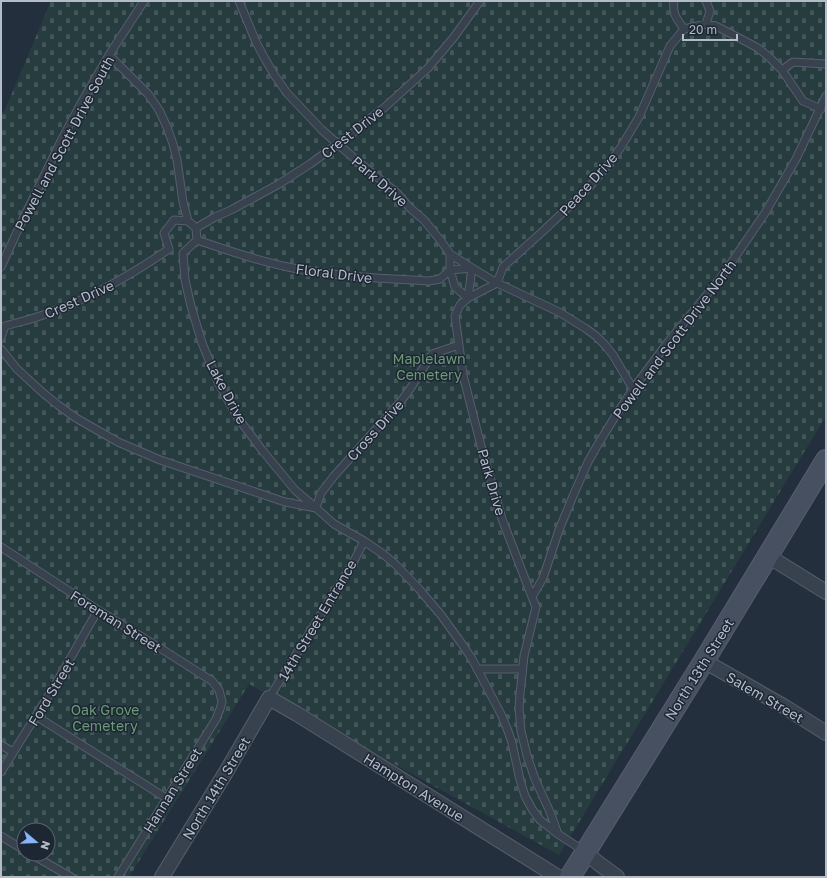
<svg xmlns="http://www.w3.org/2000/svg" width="827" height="878" font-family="'Golos Text',sans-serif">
<defs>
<pattern id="cemetery-stones" width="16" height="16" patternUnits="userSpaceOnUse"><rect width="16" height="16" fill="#263c3f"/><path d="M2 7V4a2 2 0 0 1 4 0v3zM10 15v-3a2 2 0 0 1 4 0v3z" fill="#435659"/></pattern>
</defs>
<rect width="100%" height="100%" fill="#242f3e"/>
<path fill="url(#cemetery-stones)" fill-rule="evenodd" d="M51,1h775v415l-267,439 -310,-171 -120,193h-128v-766l3,1zM24,830h24v24h-24z"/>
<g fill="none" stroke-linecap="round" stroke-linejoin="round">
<g stroke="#565f6c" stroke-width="9">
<path id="lane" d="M239,1l17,41 9,17 10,17 12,17 35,37 33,29 42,34 13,15 14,12 17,21 9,13v16l5,17 13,11
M674,1c-2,13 3,18 10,28
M706,24l4,-13 -4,-10
M109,55l39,39 11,16 8,17 6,17 4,16 6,42 5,19 8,7 1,12 -14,13 2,27 6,26 11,37 16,39 20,36 24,32 33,40 21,18 5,-15 13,-17 67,-75 9,-12 22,-35 27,-9
M782,70l11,-8 33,2
M196,228l19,-11 16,-7 48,-26 31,-20 43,-31 10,-9 22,-17 43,-39 26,-31 26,-36
M197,240c30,10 60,21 91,27 46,10 94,11 141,14l11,-2 10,-9 22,-2 25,15 62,29 26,16 11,8 9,9 8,10 20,34
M169,249l-5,-16 10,-13 14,1
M450,254l22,14 -4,30 -8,7 -5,11 8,59 18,71 21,73 30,78
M1,267l20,-44 41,-84 18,-34 29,-50 35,-54
M468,298l29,-15 6,-16 39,-35 36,-34 12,-12 21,-25 10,-14 18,-30 31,-71 14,-17 22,-5 10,2 25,13 17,9 11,9 13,13 21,31 18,8
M5,326c14,-4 28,-7 41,-12 44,-15 85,-39 123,-65
M1,337l4,-11
M1,349l16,20 25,23 16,13 18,13 42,24 42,18 125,42 31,6 18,16 30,17 19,13 12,10 24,25 22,26 21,29 10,15 29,55 7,17 4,12 8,37 5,16 7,13 8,11 18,14
M1,547l97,63 62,38 52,33 7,9 3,12 -2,7 -4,10 -98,158
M477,669h45
M269,698l85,-137 10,-20
M36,716l130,82
M1,745l12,7
M1,772l54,-87 43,-75
M1,836l23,14
M584,851l-26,-17 -8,-22 -15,-33 -8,-23 -3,-13 -3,-12 -2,-23 1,-14 4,-38 12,-49 -4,-10 11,-19 16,-48 14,-34 15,-34 9,-16 19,-31 17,-26 35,-47 51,-62 12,-17 34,-50 31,-54 30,-63
M31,854l40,23"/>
</g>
<g stroke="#565f6c" stroke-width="16">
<path id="street" d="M768,556l58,36
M704,661l81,46 41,26
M585,852l13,11 19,14
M162,877l64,-105 43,-74 28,16 261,163"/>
</g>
<g stroke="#565f6c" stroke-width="22">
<path id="secondary" d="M570,877l134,-216 122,-201"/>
</g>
<use href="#lane" stroke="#38414e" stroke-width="7"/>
<use href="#street" stroke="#38414e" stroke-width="14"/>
<use href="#secondary" stroke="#465061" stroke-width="20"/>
</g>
<g text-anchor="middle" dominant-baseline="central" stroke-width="3" stroke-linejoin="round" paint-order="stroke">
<g font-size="14" fill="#b4bcc9" stroke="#1d2633">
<text transform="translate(352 132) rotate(-38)">Crest Drive</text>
<text transform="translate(64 143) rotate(-62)">Powell and Scott Drive South</text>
<text transform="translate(380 181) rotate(41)">Park Drive</text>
<text transform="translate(588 184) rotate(-48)">Peace Drive</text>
<text transform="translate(334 273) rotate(7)">Floral Drive</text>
<text transform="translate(79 299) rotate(-24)">Crest Drive</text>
<text transform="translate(674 339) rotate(-53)">Powell and Scott Drive North</text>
<text transform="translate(227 392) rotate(62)">Lake Drive</text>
<text transform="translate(375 430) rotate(-48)">Cross Drive</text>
<text transform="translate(492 482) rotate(74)">Park Drive</text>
<text transform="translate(317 620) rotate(-59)">14th Street Entrance</text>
<text transform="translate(116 621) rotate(32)">Foreman Street</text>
<text transform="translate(699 669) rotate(-58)">North 13th Street</text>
<text transform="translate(51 692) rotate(-59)">Ford Street</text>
<text transform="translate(765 697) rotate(30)">Salem Street</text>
<text transform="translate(414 787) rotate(32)">Hampton Avenue</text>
<text transform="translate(216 788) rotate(-59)">North 14th Street</text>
<text transform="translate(172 790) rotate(-58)">Hannan Street</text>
</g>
<g font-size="14" fill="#6b9a76" stroke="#1d2633">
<text x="429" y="358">Maplelawn<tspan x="429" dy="16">Cemetery</tspan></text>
<text x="105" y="709">Oak Grove<tspan x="105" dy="16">Cemetery</tspan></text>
</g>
</g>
<rect width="827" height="878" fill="none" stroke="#b4bcc9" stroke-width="4"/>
<g transform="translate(36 842) rotate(109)"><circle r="19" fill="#1d2633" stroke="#59626f"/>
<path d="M0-3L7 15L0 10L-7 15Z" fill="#8ab4f8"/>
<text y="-6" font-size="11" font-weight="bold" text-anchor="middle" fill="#b4bcc9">N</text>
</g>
<path d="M683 34v6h54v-6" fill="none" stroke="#b4bcc9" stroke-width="2"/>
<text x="689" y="34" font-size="12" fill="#b4bcc9" stroke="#1d2633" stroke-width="3" paint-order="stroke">20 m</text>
</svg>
